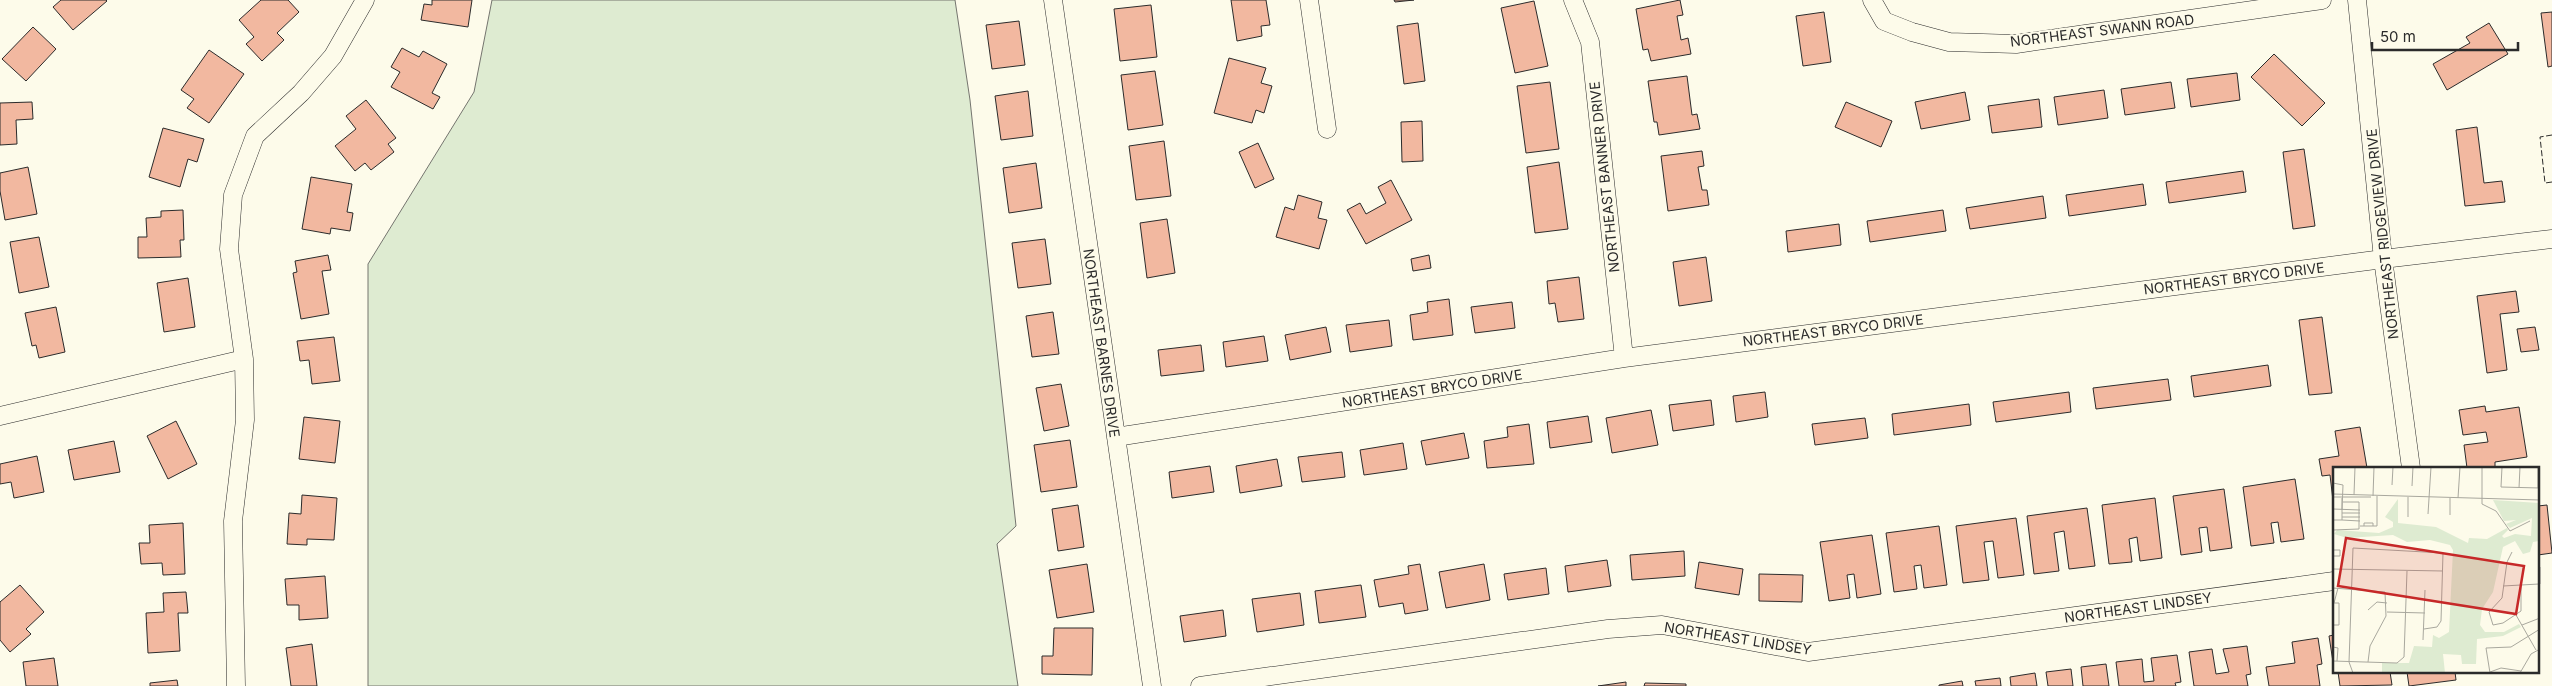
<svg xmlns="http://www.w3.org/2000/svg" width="2552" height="686" font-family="Inter,sans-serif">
<rect width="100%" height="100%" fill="#fdfbea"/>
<path fill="#deebd1" stroke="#74746e" d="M492,0h463l15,100 46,426 -19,18 21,142h-650v-422l106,-172z"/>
<path fill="#f2b8a0" stroke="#2b2b2b" d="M61,0h45l1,1 -34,29 -20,-23z
M261,0h27l11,12 -22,21 7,7 -22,21 -16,-17 8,-7 -15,-17z
M432,0h40l-4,27 -47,-7 3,-16 8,1z
M1231,0h35l4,25 -9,1 1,10 -25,5z
M1394,0h20l-19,2z
M1680,0l3,15 -6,1 4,24 7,-2 3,16 -40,7 -3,-12 -5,1 -7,-41z
M1534,1l14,65 -33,7 -14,-65z
M1151,5l6,52 -37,4 -6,-52z
M1824,12l7,50 -28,4 -7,-50z
M2552,12v54l-4,1 -7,-54z
M1019,21l6,44 -33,4 -6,-44z
M1418,23l7,58 -21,3 -7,-58z
M2489,23l19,31 -61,36 -14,-26 37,-21 -4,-6z
M33,27l23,22 -30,32 -24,-22z
M402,48l17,9 4,-6 24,13 -15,29 8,4 -7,12 -42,-22 9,-15 -9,-5z
M209,50l35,24 -35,49 -22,-15 7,-9 -13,-9z
M2274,54l51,49 -23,23 -51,-49z
M1229,58l37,10 -5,15 11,3 -8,27 -8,-3 -4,13 -38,-10z
M1155,71l8,54 -35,5 -7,-55z
M2237,73l3,27 -49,7 -4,-28z
M1687,76l5,39 5,-1 3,15 -41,6 -2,-13h-3l-6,-41z
M1550,82l9,67 -33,4 -9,-67z
M2171,82l4,26 -50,7 -4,-26z
M2104,90l4,28 -50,7 -4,-28z
M1028,91l5,45 -32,4 -6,-44z
M1965,92l5,28 -49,9 -6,-27z
M2039,99l3,28 -50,6 -4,-27z
M366,100l30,38 -8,6 6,8 -23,18 -6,-7 -10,8 -20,-25 21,-17 -10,-13z
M32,102l1,17 -17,1 1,24 -17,1v-42z
M1846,102l46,19 -11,26 -46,-20z
M1422,121l1,40 -21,1 -1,-40z
M2477,127l7,56 18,-2 3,21 -40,4 -9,-76z
M163,128l41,11 -7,23 -9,-3 -8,28 -31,-10z
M1164,141l7,55 -35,4 -7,-54z
M1258,143l16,36 -19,9 -16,-36z
M2304,149l11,77 -22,3 -10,-77z
M1702,151l2,15 -6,1 4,23h5l2,15 -41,6 -7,-55z
M1559,162l9,67 -33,4 -8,-66z
M1036,163l6,45 -33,5 -6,-45z
M28,167l9,47 -32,6 -5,-29v-18z
M2243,171l3,21 -77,11 -3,-21z
M311,177l41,7 -5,28 6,1 -3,18 -19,-3 -1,6 -28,-5z
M1391,180l21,40 -46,24 -19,-34 13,-7 6,11 20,-11 -8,-16z
M2143,184l3,21 -77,11 -3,-21z
M1298,195l24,7 -4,16 9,2 -8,29 -43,-12 9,-30 9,3z
M2043,196l3,22 -76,11 -4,-21z
M183,210l1,30h-4l1,17 -43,1v-21h9l-1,-19 15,-1v-6z
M1943,210l3,21 -76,11 -3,-21z
M1167,219l8,54 -28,5 -7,-55z
M1839,224l2,21 -53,7 -2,-21z
M39,237l10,50 -30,6 -9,-51z
M1045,239l6,45 -33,4 -6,-45z
M328,255l3,15 -9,1 7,43 -28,5 -8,-46 4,-1 -2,-11z
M1429,255l2,13 -18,3 -2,-12z
M1706,257l6,44 -33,5 -6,-44z
M1579,277l5,42 -26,3 -3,-19 -6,1 -2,-23z
M188,278l7,49 -31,5 -7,-49z
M2516,291l3,21 -19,2 7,56 -20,3 -10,-77z
M1449,299l4,36 -40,5 -3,-25 18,-3 -1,-10z
M1512,302l3,26 -40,5 -4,-26z
M56,307l9,45 -26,6 -3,-13 -4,1 -7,-33z
M1053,312l6,42 -27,3 -6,-41z
M2322,317l10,76 -23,2 -10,-75z
M1389,320l3,26 -42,6 -4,-27z
M1326,327l5,25 -41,8 -5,-25z
M2535,327l4,23 -18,2 -4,-23z
M1264,336l4,25 -42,6 -3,-25z
M334,337l6,44 -28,3 -3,-24 -9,1 -3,-20z
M1201,345l3,26 -43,5 -3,-26z
M2268,365l3,21 -77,11 -3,-21z
M2168,379l3,21 -75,9 -3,-21z
M1061,384l8,42 -25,5 -8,-43z
M1765,392l3,25 -32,5 -3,-26z
M2069,392l2,20 -75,10 -3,-20z
M1711,400l3,25 -41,6 -4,-26z
M1969,404l2,21 -77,10 -2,-21z
M2485,406l1,6 33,-5 8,50 -32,5v5l-28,1 -3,-23 24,-3 -2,-10 -23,3 -4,-25z
M1651,410l7,35 -46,8 -6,-35z
M1588,416l4,26 -42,6 -3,-26z
M304,417l36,4 -5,42 -36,-4z
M1865,418l3,20 -53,7 -3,-21z
M176,421l21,43 -29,15 -21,-43z
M1529,424l5,40 -47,4 -3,-27 24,-4 -1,-10z
M2360,427l7,41h-33v41l-4,-34 -8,1 -3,-17 20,-3 -4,-25z
M1464,433l5,25 -43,7 -5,-24z
M1070,440l7,47 -36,5 -7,-47z
M114,441l6,31 -46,8 -6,-30z
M1403,443l4,26 -43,6 -4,-25z
M1342,452l3,25 -43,5 -4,-25z
M37,456l7,36 -30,6 -3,-16 -11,2v-20z
M1277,459l5,27 -42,7 -4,-27z
M1210,466l4,26 -42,6 -3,-26z
M2295,479l9,60 -23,3 -3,-20 -7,1 3,20 -23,3 -8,-59z
M2224,489l8,59 -22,3 -3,-24 -8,1 3,24 -21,3 -8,-59z
M302,495l35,3 -3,42 -27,-1v6l-20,-1 2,-31 12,1z
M2155,498l7,60 -22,3 -3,-24 -8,2 3,23 -23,2 -7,-59z
M1078,505l6,42 -26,4 -6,-42z
M2547,505l5,48 -14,2v-49z
M2087,508l8,58 -26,3 -5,-38 -10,2 5,38 -25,3 -7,-58z
M2016,518l8,57 -26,3 -5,-37 -9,1 5,38 -26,3 -7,-57z
M183,523l2,51 -22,1 -1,-12 -21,1 -2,-21h11l-1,-18z
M1939,526l8,59 -23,3 -3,-23 -7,1 3,23 -23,3 -8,-59z
M1872,535l9,59 -24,4 -3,-24 -7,1 3,23 -21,3 -9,-59z
M1684,551l1,25 -53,4 -2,-25z
M1607,560l4,26 -43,6 -3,-26z
M1699,562l44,7 -4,26 -44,-7z
M1087,564l7,48 -37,6 -8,-48z
M1420,564l8,46 -23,4 -2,-11 -24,4 -5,-27 35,-6 -1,-8z
M1484,564l6,36 -44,8 -7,-36z
M1546,568l3,26 -41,6 -4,-26z
M1759,574l44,1 -1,27 -43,-1z
M325,576l3,42 -29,2v-15h-12l-2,-26z
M20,585l24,27 -18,17 5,5 -21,18 -10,-12v-38z
M1361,585l5,32 -47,6 -4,-32z
M186,592l2,21h-10l2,38 -32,2 -2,-40 18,-1 -1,-19z
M1300,593l4,32 -47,7 -5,-33z
M1223,610l3,26 -42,6 -4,-26z
M1054,628h39l-1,47 -50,-1v-18h11z
M2334,635v27h-1l-4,-26z
M2318,638l4,26 -5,1 3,21h-51l-3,-19 29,-4 -3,-21z
M312,644l5,42h-26l-5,-38z
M2247,646l4,28 -5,1 2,11h-54l-5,-34 23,-3 4,25 13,-2 -6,-23z
M2177,655l4,27 -6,1 1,3h-57l-3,-24 26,-3 2,23 10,-1 -3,-23z
M54,658l4,28h-32l-3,-24z
M2106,664l3,22h-26l-2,-19z
M2071,669l2,17h-25l-2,-14z
M2338,672h52l2,13 -52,1z
M2407,672h48l1,8 -47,6z
M2035,673l2,13h-26l-1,-9z
M2000,678l1,8h-25l-1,-5z
M177,680l1,6h-28v-3z
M1962,681l1,5h-24v-1z
M1626,682v4h-28z
M1645,683l41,1v2h-42z"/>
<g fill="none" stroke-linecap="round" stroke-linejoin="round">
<g stroke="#2b2b2b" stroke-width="19">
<path id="minor" d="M1053,0l99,686
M1309,0l18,129
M1573,0l17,42 34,316
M1872,0l12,21 28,11 37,10 67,2 306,-44
M2357,0l26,259 28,209
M0,416l244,-57
M1116,437l508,-79 759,-99 169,-20
M236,686l-3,-165 12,-101 -1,-61 -15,-110 4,-54 22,-59 46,-43 32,-37 32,-56
M1200,686l408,-57 54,-4 146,27 526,-71"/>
</g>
<use href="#minor" stroke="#fdfbea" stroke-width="18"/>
<path stroke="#2b2b2b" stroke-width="1" stroke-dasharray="6 2.5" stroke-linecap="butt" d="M2552,135l-12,2 5,46 7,-1"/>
</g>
<g text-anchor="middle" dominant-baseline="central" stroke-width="4" stroke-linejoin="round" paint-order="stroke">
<g font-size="14" fill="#2b2b2b" stroke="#fdfbea">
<text transform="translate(2102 30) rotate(-7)">NORTHEAST SWANN ROAD</text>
<text transform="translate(1604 177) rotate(-96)">NORTHEAST BANNER DRIVE</text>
<text transform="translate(2382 234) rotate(-96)">NORTHEAST RIDGEVIEW DRIVE</text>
<text transform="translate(2234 278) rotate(-7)">NORTHEAST BRYCO DRIVE</text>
<text transform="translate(1833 330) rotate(-7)">NORTHEAST BRYCO DRIVE</text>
<text transform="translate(1102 343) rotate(82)">NORTHEAST BARNES DRIVE</text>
<text transform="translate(1432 388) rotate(-9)">NORTHEAST BRYCO DRIVE</text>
<text transform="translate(2138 607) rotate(-8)">NORTHEAST LINDSEY</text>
<text transform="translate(1738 638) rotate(9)">NORTHEAST LINDSEY</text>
</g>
</g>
<g transform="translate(2333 467)">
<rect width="206" height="206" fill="#fdfbea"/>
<path d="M65,32v24l38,4 32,16 1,-5 18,1 20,-11 1,2 -6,6 2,2 11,-4 16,2 1,-18 -22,10 -4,-4 10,-4 -12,1 -11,-21 46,3v38l-6,1 -3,10 -7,2 -8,-13 -12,6 -10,45 -11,17 -2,16 5,7h19l15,-8 2,3 -18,9 -26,3 -1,25h-14l-1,-9 -18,-1 2,19h-63v-10h27l5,-17 18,1 1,-12 6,3 10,-6 4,-82 -3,-5 -20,-5 -23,2 -14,-7 -46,3 -13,-4 3,-4 42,3 14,-6v-5l-8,-5z" fill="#deebd1"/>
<path fill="none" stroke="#a9a89e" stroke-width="1" d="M149,0v37l14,7 14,20 20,-10M169,0l-1,20 39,1M0,16l10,2 -1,25v-12M59,18l1,-18M79,19l1,-19M186,21l1,-21M205,21v-21M0,27l207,6M21,28l1,-28M40,29l1,-29M0,30h38M75,30v20M125,31l2,-31M0,42l27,1M9,46h18M95,47l3,-47M117,48v-17M9,50h18M0,53h9v-10M9,53l18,1M27,59h17v-30M31,59v-3h9v3M0,63l26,-1v-27h-16M0,83h7v6h-7M179,85l-5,10 -5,36 -13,14 4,13 10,-2 18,-12v-26M207,100v17M0,102l110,2M170,119l36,-2M0,121l52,4 1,24 -16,30 -2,16M1,136l4,-15M35,143l9,-8 10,1M54,145l38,1M183,148l20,35M0,158h6v-22h-5M189,158l18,-7M90,173l2,-50M0,180l5,1 -1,13M0,194l64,2 7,-6 3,-86M157,205l11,-4 20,3M20,206l-4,-11 4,-114 90,5 -2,68 -4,6 -13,2M157,206l-4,-25 25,-1 29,-18M187,206l11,-19 9,-5"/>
<path fill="#c62828" fill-opacity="0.15" stroke="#c62828" stroke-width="2.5" d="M13,71l178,28 -8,48 -178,-28z"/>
<rect width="206" height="206" fill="none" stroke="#2b2b2b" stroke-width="2.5"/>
</g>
<path d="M2372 42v8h146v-8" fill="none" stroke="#2b2b2b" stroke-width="2.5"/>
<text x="2380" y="42" font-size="15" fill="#2b2b2b" stroke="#fdfbea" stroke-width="4" paint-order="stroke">50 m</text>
</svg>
